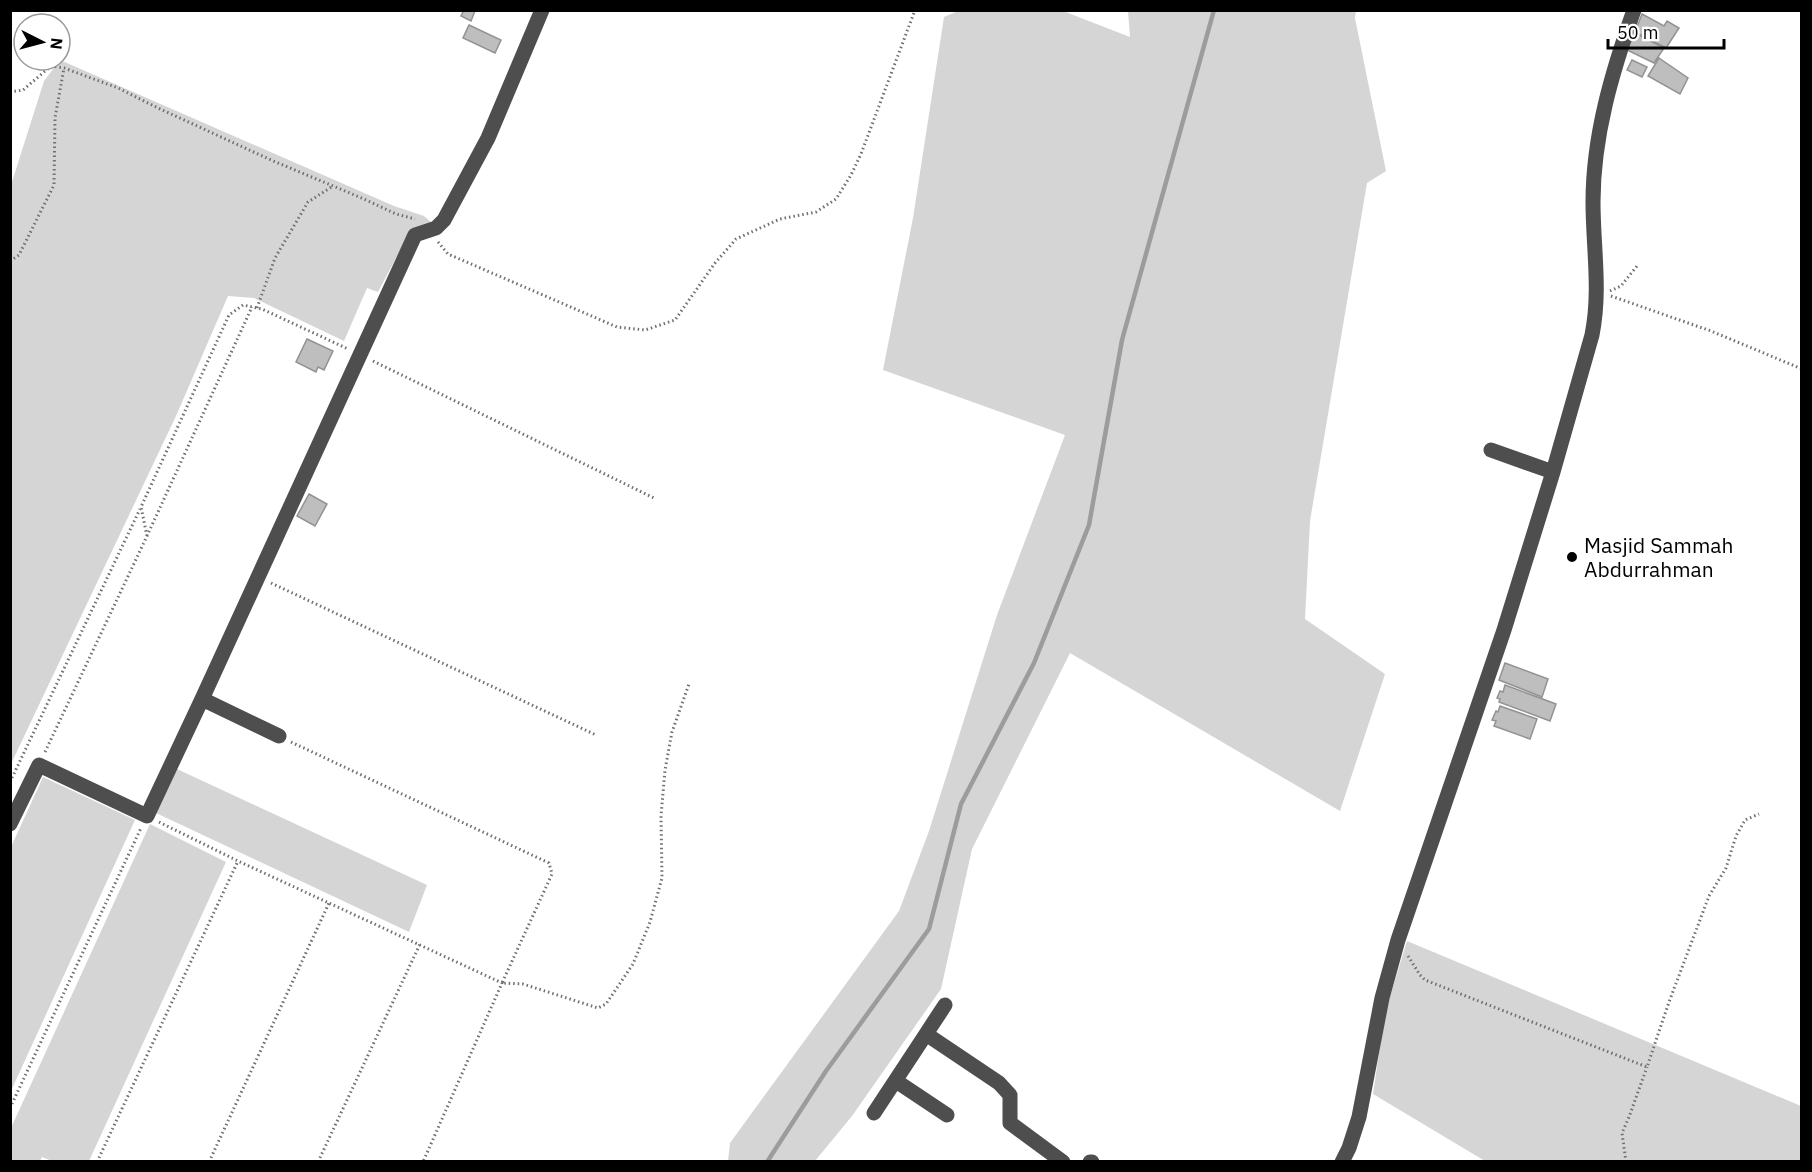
<svg xmlns="http://www.w3.org/2000/svg" width="1812" height="1172" font-family="'IBM Plex Sans',sans-serif">
<rect width="100%" height="100%" fill="#fff"/>
<path fill="#d5d5d5" d="M958,11h105l67,26 -2,-26h228l-1,7 31,153 -19,12 -57,338 -5,98 80,55 -45,137 -270,-158 -98,196 -31,140 -89,127 -37,45h-87l2,-18 169,-232 30,-80 68,-216 68,-180 -182,-65 30,-152 31,-201z
M60,60l334,146 30,10 17,15 -37,12 -26,49 -11,-4 -23,53 -90,-43 -26,-2 -52,120 -165,348v-579l33,-104z
M177,769l250,116 -18,47 -253,-119z
M43,777l92,43 -124,271v-244z
M150,824l76,38 -137,299h-37l-10,-4 -2,4h-29v-33z
M1407,941l394,165v55h-316l-112,-67 12,-81z"/>
<g fill="none" stroke-linecap="round" stroke-linejoin="round">
<path stroke="#9c9c9c" stroke-width="4.5" d="M767,1162l59,-91 103,-142 32,-125 73,-141 55,-138 33,-185 92,-330"/>
</g>
<path fill="#bebebe" stroke="#929292" stroke-width="1.5" d="M464,10l11,1 -4,10 -10,-5z
M1642,14l22,12 3,-5 12,7 -13,20 -31,-16z
M469,25l32,15 -6,13 -32,-15z
M1635,33l29,15 -10,15 -27,-13z
M1659,58l29,20 -8,16 -32,-18z
M1632,60l15,7 -5,10 -15,-7z
M307,339l26,12 -9,19 -6,-3 -2,5 -20,-10z
M309,494l18,10 -12,22 -18,-10z
M1505,663l43,16 -6,18 -43,-17z
M1505,685l51,19 -6,17 -51,-19 1,-3 -3,-1 3,-7 3,1z
M1500,706l37,13 -7,20 -36,-13 2,-5 -4,-1 4,-9 2,1z"/>
<g fill="none" stroke-linecap="round" stroke-linejoin="round">
<path stroke="#707070" stroke-width="3" stroke-dasharray="1.5 3" stroke-linecap="butt" d="M10,92l13,-2 28,-24 13,2 54,20 40,20 113,52 93,39 32,15 19,5
M438,242l10,12 169,73 28,3 30,-10 40,-57 21,-24 44,-20 36,-7 20,-13 15,-24 10,-21 54,-144
M10,261l9,-6 35,-70 1,-67 9,-50
M1610,291l11,-5 16,-20
M1611,296l100,35 91,38
M257,308l18,-50 33,-56 25,-16
M373,361l283,138
M147,536l-6,-29 88,-192 14,-10 19,4 86,40
M271,583l325,152
M291,742l258,121 3,11 -50,109 21,1 75,24 8,-4 27,-40 17,-42 12,-44 -1,-62 4,-46 7,-38 17,-48
M45,752l102,-216 105,-229
M10,782l130,-273
M159,822l79,39 264,122 -79,179
M1408,956l12,19 5,5 222,87 22,-65 40,-106 17,-28 10,-32 9,-16 14,-6
M10,1108l131,-280
M97,1162l141,-301
M209,1162l120,-259
M318,1162l102,-218
M1626,1162l-4,-29 7,-16 18,-50
M1800,1162l2,-2"/>
<path stroke="#4e4e4e" stroke-width="15" d="M1491,450l62,22
M202,699l77,37
M10,824l29,-59 108,51 55,-117 213,-464 21,-7 8,-8 44,-82 54,-128
M926,1034l19,-29
M896,1081l51,34
M874,1113l52,-79 73,49 11,12v28l53,39
M1090,1162h2
M1342,1162l7,-14 10,-31 23,-119 16,-58 106,-310 49,-158 39,-137c9,-45 1,-88 1,-133 0,-66 19,-130 41,-192"/>
</g>
<circle fill="#000" stroke="#fff" stroke-width="2" cx="1572" cy="557" r="6"/>
<g text-anchor="middle" dominant-baseline="central" stroke-width="5" stroke-linejoin="round" paint-order="stroke">
<g font-size="21" fill="#000" stroke="#fff" text-anchor="start">
<text x="1584" y="545">Masjid Sammah<tspan x="1584" dy="24">Abdurrahman</tspan></text>
</g>
</g>
<rect width="1812" height="1172" fill="none" stroke="#000000" stroke-width="24"/>
<g transform="translate(42 42) rotate(96)"><circle r="28" fill="#ffffff" stroke="#999999" stroke-width="1.5"/>
<path d="M0-4.5L10 22L0 15L-10 22Z" fill="#000000"/>
<text y="-9" font-size="16" font-weight="bold" text-anchor="middle" fill="#000000">N</text>
</g>
<path d="M1608 39v9h116v-9" fill="none" stroke="#000000" stroke-width="3"/>
<text x="1617" y="39" font-size="18" fill="#000000" stroke="#ffffff" stroke-width="4.5" paint-order="stroke">50 m</text>
</svg>
